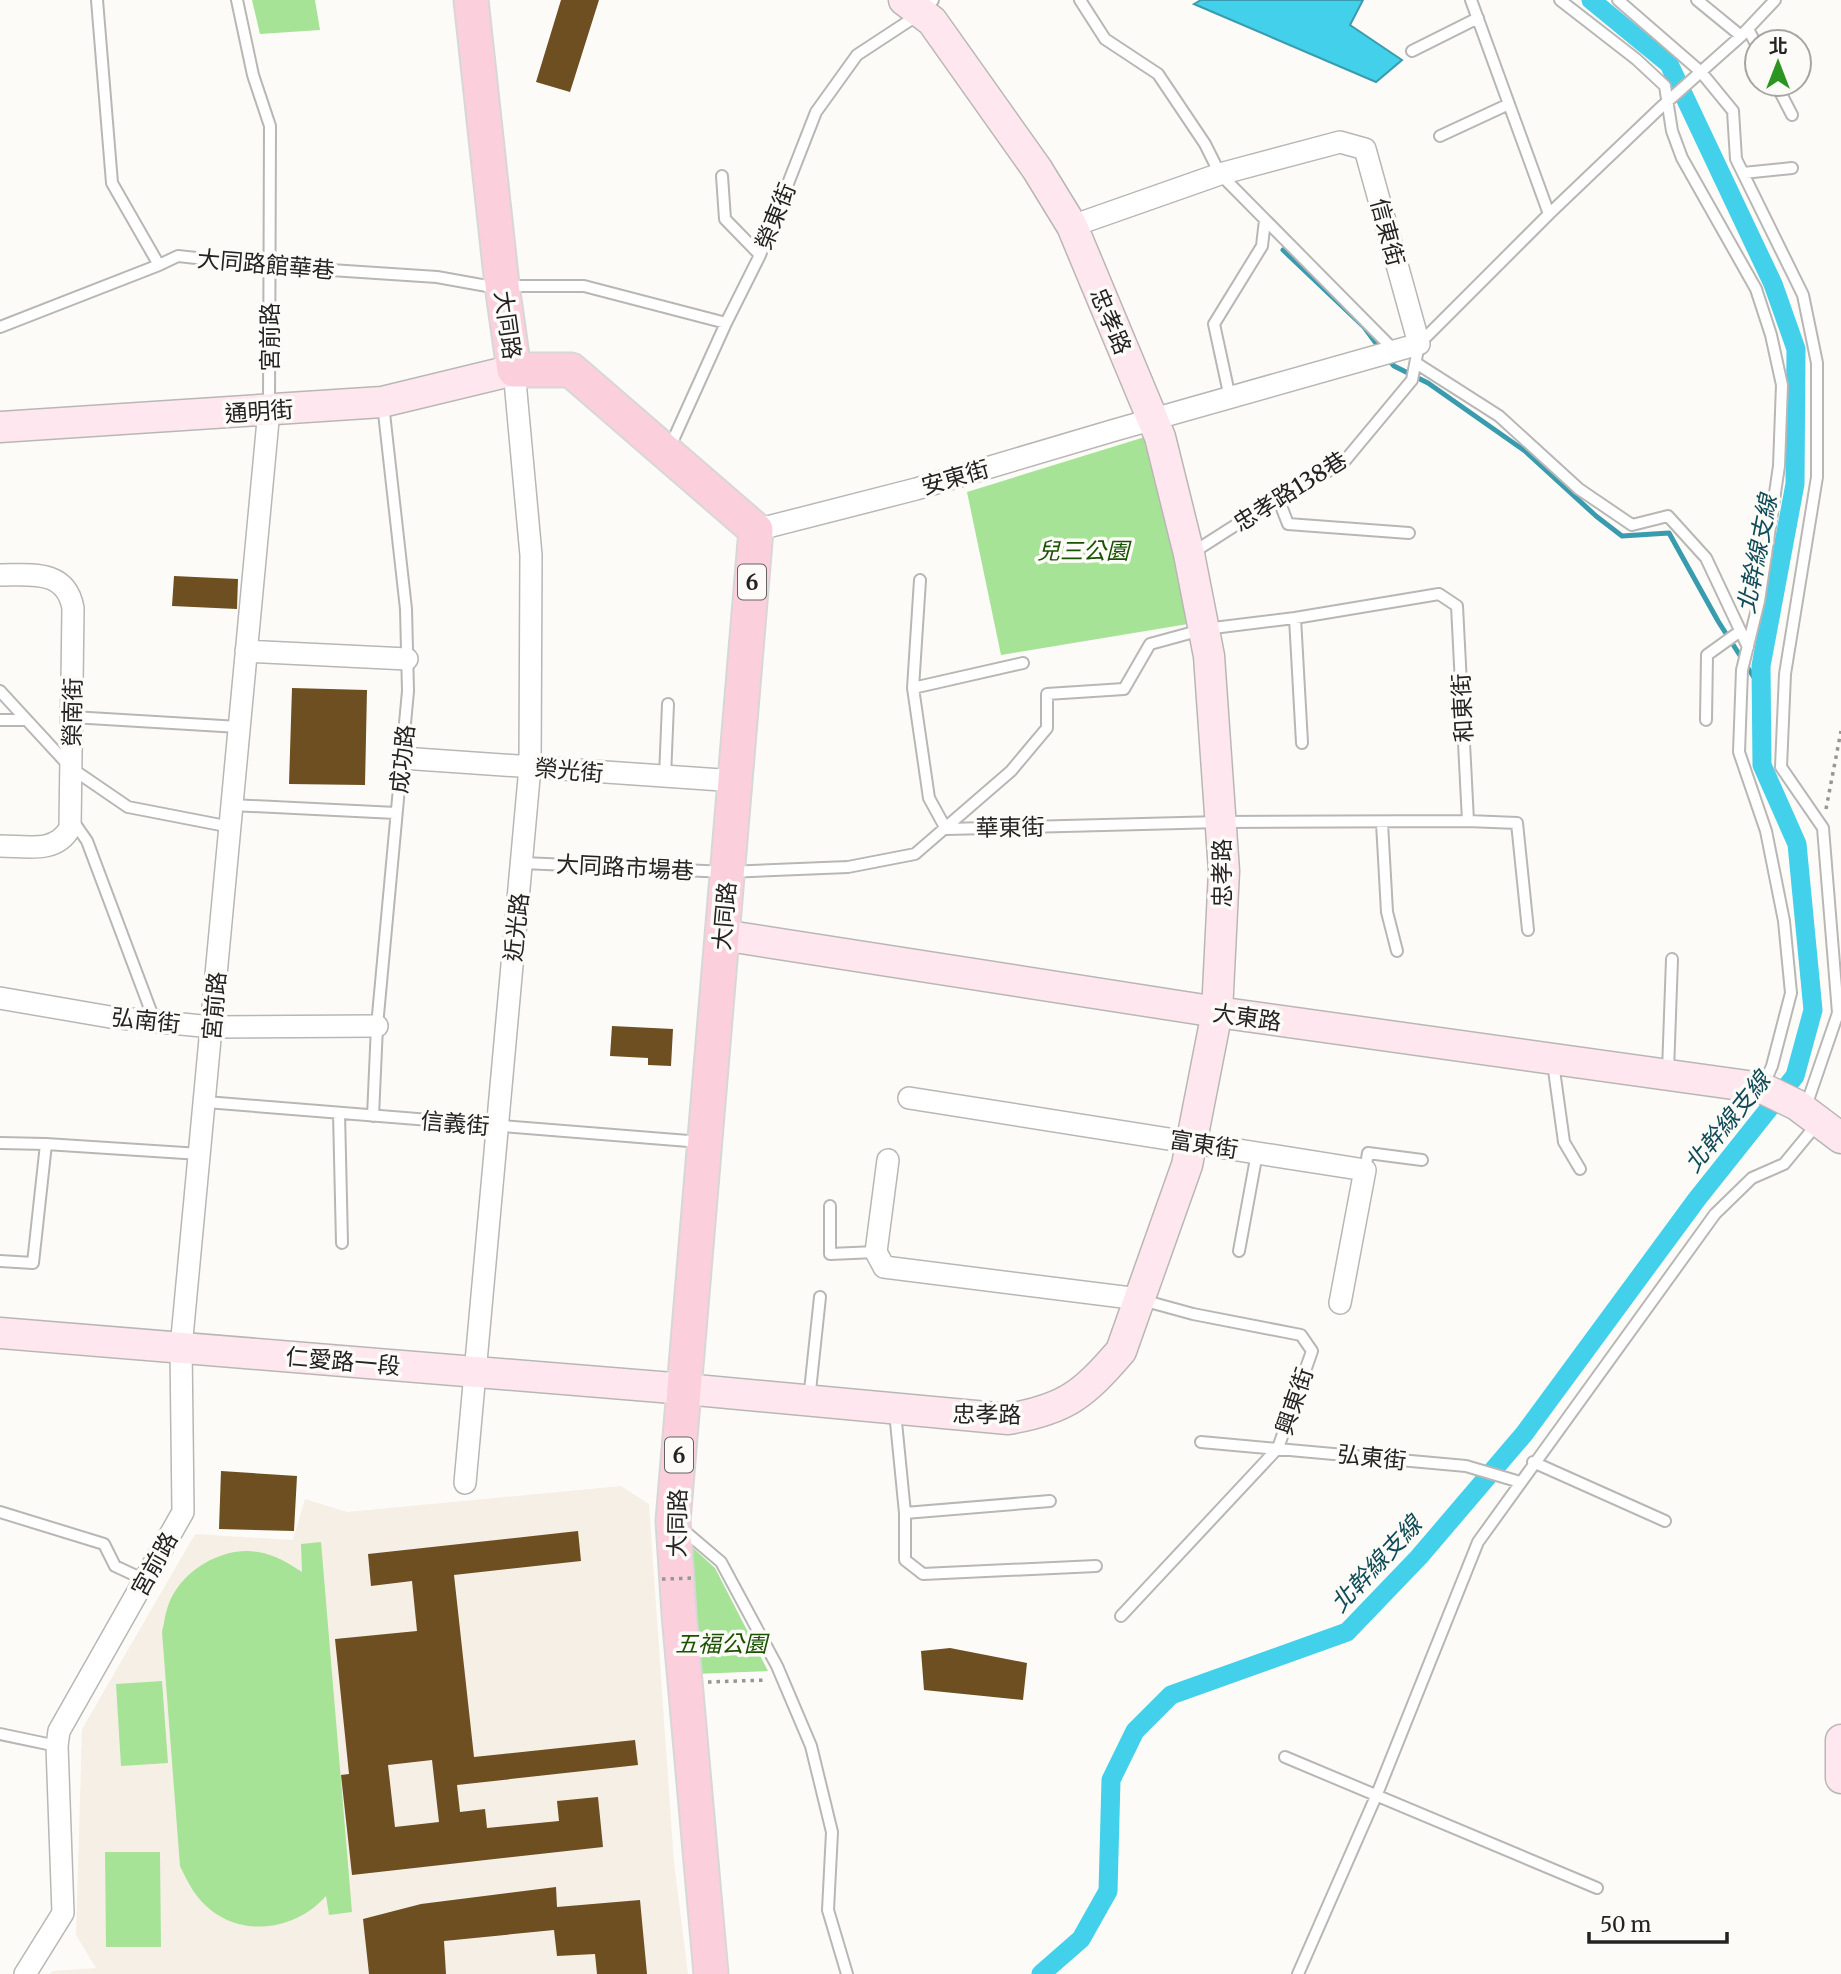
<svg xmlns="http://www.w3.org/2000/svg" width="1841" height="1974" font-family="Merriweather,'Noto Sans TC',serif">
<rect width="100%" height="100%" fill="#fdfbf8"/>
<path fill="#f6efe6" d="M621,1486l28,18 25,359 14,111h-638l2,-3 44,-3 -20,-33 6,-206 113,-195 98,6 12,-41 42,13z"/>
<path fill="#a6e396" d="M252,0h63l5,30 -60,4z
M1148,436l46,187 -193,32 -34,-163z
M321,1542l31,370 -23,3 -3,-19c-28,32 -79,42 -114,15 -16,-12 -24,-28 -32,-45l-18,-234c2,-8 3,-18 6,-26 12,-35 54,-60 90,-54 18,3 30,11 44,20l-1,-28z
M691,1546l24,22 53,103 -73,3z
M162,1681l6,82 -47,3 -5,-82z
M105,1852h55l1,95h-55z"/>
<path fill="#42d0ea" stroke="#399cae" stroke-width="2" d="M1201,0h162l-13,25 52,35 -26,22 -182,-78z"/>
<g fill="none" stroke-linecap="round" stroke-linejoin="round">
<path stroke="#399cae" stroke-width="5" d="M1283,250l81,77 17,23
M1387,358l7,8 34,17 97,68 71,65 26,20 47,-3 49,88 44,69"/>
<path stroke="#42d0ea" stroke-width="19" d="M1041,1974l40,-35 27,-48 3,-111 24,-49 36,-36 176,-63 72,-75 105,-123 173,-235 98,-123 18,-66 -16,-166 -35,-79 -1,-99 34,-182 1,-135 -23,-65 -104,-220 -78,-64"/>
</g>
<path fill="#6d4f22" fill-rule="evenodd" d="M561,0h38l-29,92 -34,-10z
M174,576l64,3 -1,30 -65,-3z
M292,688l75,2 -2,95 -76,-1z
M612,1026l61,3 -2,37 -23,-1v-7l-38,-2z
M221,1471l76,5 -3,55 -75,-2z
M578,1531l3,30 -127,14 20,182 161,-17 3,25 -181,20 3,27 25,-3 2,19 72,-7 -2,-20 41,-4 5,50 -251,28 -11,-100 8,-1 -14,-135 82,-8 -5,-50 -41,5 -3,-32zM432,1760l7,62 -44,5 -7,-62z
M950,1648l77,15 -4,37 -99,-10 -3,-39z
M556,1887l1,20 83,-7 7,74h-50l-2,-20 -38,2 -3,-26 -110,11 2,33h-77l-6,-55 58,-15z"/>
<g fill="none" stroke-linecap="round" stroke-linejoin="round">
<g stroke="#b9b7b5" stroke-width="14">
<path id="lane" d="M97,0l15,183 47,82
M237,0l16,75 17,51 -1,280
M1080,0l25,39 53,35 47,70 15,30 175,177
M1471,0l78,214
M1560,0l76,59 29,27 7,45 10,27 74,131 15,46 11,50 -3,81 -20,135 -17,69 -3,82 27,79 18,90 7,72 -19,73 -9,20
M1618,0l83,72 32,39 3,48 67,136 14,68v114l-32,197 -4,93 42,61 15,185 -33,96
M1697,0l44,36
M1748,29l9,17
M1412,51l66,-33
M1776,84l16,31
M1440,136l69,-32
M1743,173l49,-5
M722,176l3,43 35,36
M0,327l159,-62 19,-9 92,10 167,11 50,9h97l142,37
M1416,363l83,53 80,73 53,36 36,-9 38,42 42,89
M1230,398l-16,-74 48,-78 3,-26
M669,449l57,-126 34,-68 56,-143 41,-57 64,-42 12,-13
M1278,498l10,26 121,9
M1192,553l86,-55 65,-35 69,-83 7,-36 130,-130 110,-105 82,-73 34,-36
M1295,618l7,125
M913,688l110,-25
M0,691l71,77 57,39 103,20
M72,717l167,10
M0,720h27
M1706,720l1,-65 32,-23
M665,777l3,-73
M232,805l164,8
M73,821l14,20 68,181
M1468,821l49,2 11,107
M1382,823l5,89 10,39
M523,863l204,9 121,-5 67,-13 96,-83 36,-43v-34l77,-5 26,-45 55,-15 90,-11 144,-24 18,12 11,215 -248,1 -274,7 -17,-31 -16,-110 7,-108
M1553,1063l11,79 16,27
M1668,1071l4,-112
M206,1102l495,40
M339,1113l3,130
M373,1116l4,-90 31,-335 -2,-82 -23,-205
M0,1143l46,1 -13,119 -33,-2
M46,1144l154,10
M1365,1170l3,-17 54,7
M830,1206v48l46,-2
M1239,1251l18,-98
M809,1400l11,-103
M895,1412l10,101v47l18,14 173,-8
M1201,1442l265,24 54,16
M1533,1462l132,59
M0,1512l104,32 11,22 30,14
M905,1513l145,-12
M681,1528l40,34 56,104 34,80 21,86 -4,78 19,64
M1121,1616l157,-168 34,-97 -11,-16 -108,-21 -51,-14
M0,1734l57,12
M1285,1757l312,131
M1298,1974l79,-180 101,-252 237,-328 37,-36 32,-14 33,-40"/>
</g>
<g stroke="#b9b7b5" stroke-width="24">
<path id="street" d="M756,530l160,-41 199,-59 304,-86 -54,-195 -25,-7 -120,32 -148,52
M0,575c31,0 66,-6 73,33l-3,220c-14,26 -44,18 -70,18
M246,651l161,8
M402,758l334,23
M0,998l110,19 102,10 165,-1
M909,1098l456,72 -25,133
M888,1160l-12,92 8,15 255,32
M465,1483l65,-716 1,-212 -17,-185
M25,1974l38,-61 -6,-167 2,-15 124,-219 -2,-164 88,-938"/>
</g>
<g stroke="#b9b7b5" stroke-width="33">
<path id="secondary" d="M0,427l382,-25 132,-32
M722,935l495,77 545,76 35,17 44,33
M0,1333l685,56 323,30c58,-10 75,-24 113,-68l66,-186 30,-153 7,-141 -15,-215 -20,-102 -29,-117 -88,-211 -35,-57 -105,-148 -28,-21
M1841,1740v38"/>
</g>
<g stroke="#d8d7d7" stroke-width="37">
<path id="primary" d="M471,0l31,285 12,85h57l185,160 -83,991 6,93 32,360"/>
</g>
<path stroke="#979693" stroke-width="3.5" stroke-dasharray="3.5 5" stroke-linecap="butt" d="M1826,809l15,-78
M708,1682l59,-2"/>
<use href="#lane" stroke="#fff" stroke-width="10"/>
<use href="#street" stroke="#fff" stroke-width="21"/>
<use href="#secondary" stroke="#fee7ee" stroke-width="30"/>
<use href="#primary" stroke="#fccfdd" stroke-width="33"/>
<path stroke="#979693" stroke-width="3.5" stroke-dasharray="3.5 5" stroke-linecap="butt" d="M662,1579l33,-1"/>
</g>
<g text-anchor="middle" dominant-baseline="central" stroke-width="7" stroke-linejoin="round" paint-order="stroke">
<g fill="#fdfbf8" stroke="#656462" stroke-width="2">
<rect x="738" y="564.5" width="28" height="35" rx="5"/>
<rect x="665" y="1437.5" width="28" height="35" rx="5"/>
</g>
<g font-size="21" font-weight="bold" fill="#242322">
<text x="752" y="582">6</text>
<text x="679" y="1455">6</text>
</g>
<g font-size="23" fill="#242322" stroke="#fdfbf8">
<text transform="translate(775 216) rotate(-68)">榮東街</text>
<text transform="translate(1388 232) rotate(75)">信東街</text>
<text transform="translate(266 264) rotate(5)">大同路館華巷</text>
<text transform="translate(1111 321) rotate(67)">忠孝路</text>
<text transform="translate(508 325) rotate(82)">大同路</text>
<text transform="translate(269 337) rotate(-90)">宮前路</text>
<text transform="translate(259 411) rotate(-4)">通明街</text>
<text transform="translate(955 477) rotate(-16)">安東街</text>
<text transform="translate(1290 491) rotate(-32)">忠孝路138巷</text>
<text transform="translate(1462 708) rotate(-93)">和東街</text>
<text transform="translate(72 712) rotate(-89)">榮南街</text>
<text transform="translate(402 759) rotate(-84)">成功路</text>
<text transform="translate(569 770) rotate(5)">榮光街</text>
<text transform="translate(1010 827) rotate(-1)">華東街</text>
<text transform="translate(625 867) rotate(3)">大同路市場巷</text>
<text transform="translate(1221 873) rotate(-90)">忠孝路</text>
<text transform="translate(724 916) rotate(-85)">大同路</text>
<text transform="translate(516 927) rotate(-84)">近光路</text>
<text transform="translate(214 1006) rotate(-85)">宮前路</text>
<text transform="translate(1247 1017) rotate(8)">大東路</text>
<text transform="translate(146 1020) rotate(6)">弘南街</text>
<text transform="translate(455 1123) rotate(5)">信義街</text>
<text transform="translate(1204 1144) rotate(9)">富東街</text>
<text transform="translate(343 1361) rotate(5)">仁愛路一段</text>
<text transform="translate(1294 1401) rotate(-71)">興東街</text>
<text transform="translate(987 1414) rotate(1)">忠孝路</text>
<text transform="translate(1372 1457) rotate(6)">弘東街</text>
<text transform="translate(677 1523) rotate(-89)">大同路</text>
<text transform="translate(154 1564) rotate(-61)">宮前路</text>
</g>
<g font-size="23" font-style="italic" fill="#195201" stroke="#fdfbf8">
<text x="1083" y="550">兒三公園</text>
<text x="721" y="1643">五福公園</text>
</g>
<g font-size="24" font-style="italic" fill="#0f4c57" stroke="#fdfbf8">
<text transform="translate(1757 554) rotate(-79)">北幹線支線</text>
<text transform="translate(1727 1122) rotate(-51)">北幹線支線</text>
<text transform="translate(1376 1564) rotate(-47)">北幹線支線</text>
</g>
</g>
<g transform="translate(1778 63)"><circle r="33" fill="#fdfbf8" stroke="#a6a5a2" stroke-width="2"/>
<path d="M0-5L12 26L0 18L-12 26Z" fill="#2a9621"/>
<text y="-10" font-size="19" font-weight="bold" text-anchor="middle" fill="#242322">北</text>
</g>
<path d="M1589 1932v10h138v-10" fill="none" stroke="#242322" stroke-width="3.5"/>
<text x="1600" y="1932" font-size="21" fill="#242322" stroke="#fdfbf8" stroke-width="5" paint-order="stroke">50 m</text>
</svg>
